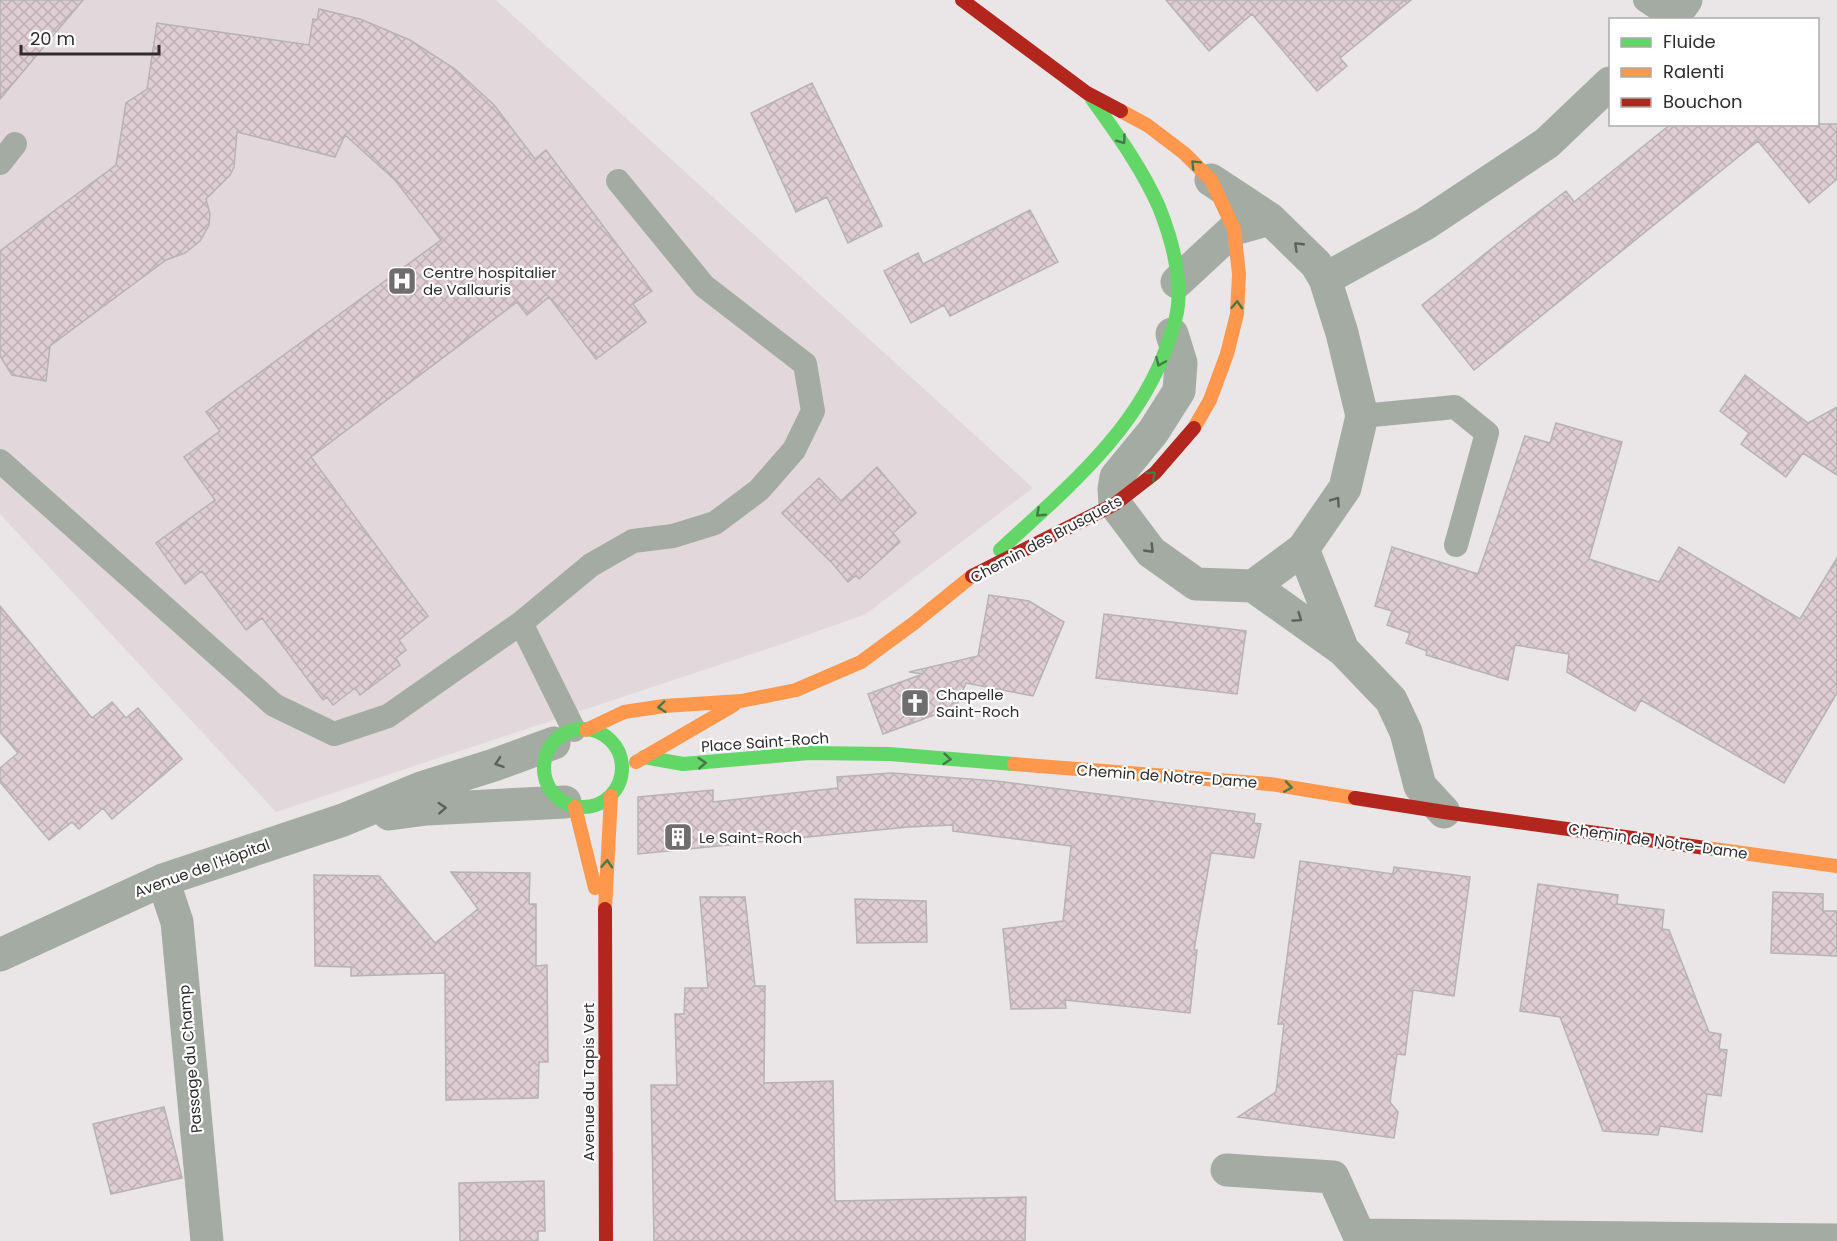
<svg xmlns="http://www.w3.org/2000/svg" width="1837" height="1241" font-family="Poppins,sans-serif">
<defs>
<pattern id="building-cross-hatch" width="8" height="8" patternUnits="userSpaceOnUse" patternTransform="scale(1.5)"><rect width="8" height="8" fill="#decdd3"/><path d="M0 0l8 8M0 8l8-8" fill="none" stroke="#bfb0b5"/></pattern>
</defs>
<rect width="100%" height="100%" fill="#eae6e7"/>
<path fill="#e2d8db" d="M0,0h496l537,488 -167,126 -81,29 -509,169 -276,-298z"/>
<path fill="url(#building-cross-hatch)" stroke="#b6b3b4" stroke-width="1.5" d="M0,0h83l-83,99z
M1166,0h245l-71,58 7,8 -30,25 -65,-77 -43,37z
M319,9l41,10 50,21 45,29 39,36 41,54 11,-9 106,141 -19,13 13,18 -50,37 -47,-62 -22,18 -10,-13 -206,155 117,159 -29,24 7,10 -10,8 4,7 -40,30 -5,-7 -22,17 -6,-8 -4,3 -61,-82 -16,12 -44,-59 -17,13 -29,-41 59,-43 -31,-43 36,-26 -14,-19 235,-172 -46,-60 -50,-45 -10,22 -98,-25 -3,35 -4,8 -24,24 4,15 -1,11 -9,16 -15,12 -19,7 -116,86 -4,35 -34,-6 -12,-19v-105l116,-86 10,-62 21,-14 10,-66 152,22 4,-26 4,1z
M812,83l70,143 -34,17 -21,-46 -31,15 -45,-99z
M1671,124h166v55l-28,24 -51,-62 -284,229 -52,-65 75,-61 69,-53 8,11z
M1030,210l28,52 -108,54 -6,-11 -33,18 -27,-52 34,-18 5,11z
M1745,375l63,48 29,-16v68l-34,-22 -17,24 -45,-33 8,-11 -29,-22z
M1556,423l66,19 -33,117 70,23 20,-35 121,72 37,-61v135l-53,90 -143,-83 -6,11 -68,-39 2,-18 -54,-9 -7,35 -82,-25 1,-4 -21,-8 4,-10 -23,-8 5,-14 -17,-5 17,-59 86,27 47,-138 25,7z
M877,467l39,46 -23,20 7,9 -41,37 -3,-4 -8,7 -16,-19 -50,-50 37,-35 22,23z
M989,595l40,6 35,21 -31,74 -67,-13 -10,24 -73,27 -15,-40 55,-20 -14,-2 69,-16z
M0,606l92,112 20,-16 14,16 12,-10 44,51 -70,60 -9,-11 -24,21 -7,-7 -23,18 -49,-58v-14l18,-15 -18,-21z
M1104,614l142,17 -9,63 -141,-16z
M892,773l104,8 259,33 -1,9 7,1 -7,34 -43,-5 -17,97h3l-7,63 -125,-13 1,8 -55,1 -8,-80 60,-8 8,-75 -118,-15v-6l-45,2 -270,27v-57l75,-7v12l125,-14 -1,-11z
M1300,861l93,13 1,-7 76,10 -16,119 -41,-6 -8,65 -8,-1 -7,48 8,10 -4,26 -156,-21 38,-25 8,-68h-6z
M451,872l79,1 -1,31h7v62l11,-1 1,97h-9l-1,36 -92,2 -1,-127 -94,3v-9l-36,-1 -1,-91 65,1 56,67 43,-34z
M1538,884l80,11 -1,9 47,6 -2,19 7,1 40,102 12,2 -2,15 8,1 -6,46 -14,-2 -5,38 -42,-6 -2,9 -55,-4 -43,-114 -40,-6z
M1773,892l50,2v17h14v45l-66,-3z
M700,897h45l10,89h10l-1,97 69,-2 2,120 191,-4 -1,44h-371l-3,-156h26l-2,-71h9l1,-26h23z
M855,899l71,2 1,41 -70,1z
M164,1107l18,71 -71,16 -18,-70z
M544,1181l1,50h-7v10h-78l-1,-58z"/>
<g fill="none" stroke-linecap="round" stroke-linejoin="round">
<path stroke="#a3aba2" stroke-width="24" d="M1645,0l27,18
M0,163l15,-19
M1362,416l93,-9 32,26 -31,112
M0,461l274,244 60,29 54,-18 133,-93 53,107
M521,623l70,-58 42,-24 40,-5 42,-13 44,-33 35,-40 19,-39 -8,-47 -101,-78 -86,-105"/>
<path stroke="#a3aba2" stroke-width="33" d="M1671,20l15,-20
M1211,180l59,39
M1325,279l100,-55 122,-81 63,-60
M1172,334l9,29 -2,28 -26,41 -37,45 -2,12 1,15 36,48 45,32 57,2 50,-37 42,-61 17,-72 -20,-83 -17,-54 -9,-15 -46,-45 -36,10 -57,53
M1303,549l40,101
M1253,586l90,64 48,50 15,32 14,54 24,26
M389,814l38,-5 138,-7
M163,880l14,42 30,319
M0,955l163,-75 180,-60 78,-32 73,-23 60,-22
M1227,1170l106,7 26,58 478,5"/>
<path stroke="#63d668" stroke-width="14" d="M1000,550c66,-61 141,-122 169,-210 4,-11 8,-23 9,-35 3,-33 -7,-68 -19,-98 -17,-39 -43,-74 -67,-108
M544 768a39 39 0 1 1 78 0a39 39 0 1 1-78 0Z
M644,757l39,7 126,-11 80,1 125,10"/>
<path stroke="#ff974d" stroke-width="14" d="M1121,111l26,14 37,28 27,27 23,49 5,45 -2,40 -10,40 -17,46 -16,28
M586,730l38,-18 40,-6 77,-5 55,-11 65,-28 53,-39 58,-47
M636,762l98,-57
M1014,764l256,20 85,14
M575,807l20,81
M1706,848l131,18
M605,909l6,-113"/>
<path stroke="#b3261e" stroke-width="14" d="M962,0l125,93 34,18
M972,576l143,-72 40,-31 39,-45
M1355,798l89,14 262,36
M605,909l1,332"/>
</g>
<defs><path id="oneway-chevron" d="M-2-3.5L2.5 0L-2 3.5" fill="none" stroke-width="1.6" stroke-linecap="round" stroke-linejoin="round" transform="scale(1.5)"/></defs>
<g stroke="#467848">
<use href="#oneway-chevron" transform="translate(1122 140) rotate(54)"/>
<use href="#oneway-chevron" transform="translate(1195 164) rotate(-135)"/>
<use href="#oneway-chevron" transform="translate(1237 305) rotate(-87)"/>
<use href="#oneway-chevron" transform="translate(1160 362) rotate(113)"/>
<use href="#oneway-chevron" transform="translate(1152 475) rotate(-41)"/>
<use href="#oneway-chevron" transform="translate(1040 513) rotate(137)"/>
<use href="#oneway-chevron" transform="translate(662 707) rotate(174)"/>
<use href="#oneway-chevron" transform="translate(947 759) rotate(5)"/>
<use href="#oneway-chevron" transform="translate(702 763) rotate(-4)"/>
<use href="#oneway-chevron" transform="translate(1288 787) rotate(9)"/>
<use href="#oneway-chevron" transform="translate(607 864) rotate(-87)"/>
</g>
<g stroke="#5d5f5c">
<use href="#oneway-chevron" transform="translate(1298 246) rotate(-136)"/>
<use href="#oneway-chevron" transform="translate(1336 501) rotate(-55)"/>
<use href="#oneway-chevron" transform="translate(1150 549) rotate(46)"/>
<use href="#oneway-chevron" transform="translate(1298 618) rotate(35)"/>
<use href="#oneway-chevron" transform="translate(499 763) rotate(161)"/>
<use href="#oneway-chevron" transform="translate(442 808) rotate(-3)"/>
</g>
<defs>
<g id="hospital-square" transform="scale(1.5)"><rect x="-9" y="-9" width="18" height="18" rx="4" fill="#706d6e" stroke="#fff"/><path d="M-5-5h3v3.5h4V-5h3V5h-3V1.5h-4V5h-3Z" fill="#fff"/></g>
<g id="church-square" transform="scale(1.5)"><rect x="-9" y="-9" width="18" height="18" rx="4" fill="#706d6e" stroke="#fff"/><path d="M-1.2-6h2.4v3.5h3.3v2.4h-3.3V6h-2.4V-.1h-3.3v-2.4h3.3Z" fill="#fff"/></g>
<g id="building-square" transform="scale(1.5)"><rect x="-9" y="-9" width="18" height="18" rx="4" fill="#706d6e" stroke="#fff"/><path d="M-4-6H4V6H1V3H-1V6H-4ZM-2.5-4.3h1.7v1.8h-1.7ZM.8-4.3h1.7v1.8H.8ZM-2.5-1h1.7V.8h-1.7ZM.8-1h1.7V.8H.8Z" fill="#fff"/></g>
</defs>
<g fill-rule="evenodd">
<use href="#hospital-square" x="402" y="281"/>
<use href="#church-square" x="915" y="703"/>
<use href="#building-square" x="678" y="837"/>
</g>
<g text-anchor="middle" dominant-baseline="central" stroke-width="4.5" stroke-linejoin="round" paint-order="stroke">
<g font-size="15" fill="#2f2c2d" stroke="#fff" text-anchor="start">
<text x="423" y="272">Centre hospitalier<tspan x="423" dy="17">de Vallauris</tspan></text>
<text x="936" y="694">Chapelle<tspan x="936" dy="17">Saint-Roch</tspan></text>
<text x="699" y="837">Le Saint-Roch</text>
</g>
<g font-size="15" fill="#2f2c2d" stroke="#fff">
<text transform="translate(1046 539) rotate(-28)">Chemin des Brusquets</text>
<text transform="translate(765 742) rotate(-4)">Place Saint-Roch</text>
<text transform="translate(1167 776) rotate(4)">Chemin de Notre-Dame</text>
<text transform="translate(1658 841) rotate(8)">Chemin de Notre-Dame</text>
<text transform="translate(202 868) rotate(-20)">Avenue de l'Hôpital</text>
<text transform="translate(190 1059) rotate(-95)">Passage du Champ</text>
<text transform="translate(588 1082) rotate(-90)">Avenue du Tapis Vert</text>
</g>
</g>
<rect x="1609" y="18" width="210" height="108" fill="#ffffff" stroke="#acabab" stroke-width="1.5"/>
<rect x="1621" y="38" width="30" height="9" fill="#63d668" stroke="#acabab" stroke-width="1.5"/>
<text x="1663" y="48" font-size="18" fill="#2f2c2d">Fluide</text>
<rect x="1621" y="68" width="30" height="9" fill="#ff974d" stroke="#acabab" stroke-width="1.5"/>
<text x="1663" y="78" font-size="18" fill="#2f2c2d">Ralenti</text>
<rect x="1621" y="98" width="30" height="9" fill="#b3261e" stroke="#acabab" stroke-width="1.5"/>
<text x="1663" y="108" font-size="18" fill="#2f2c2d">Bouchon</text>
<path d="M21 45v9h138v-9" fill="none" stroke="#2f2c2d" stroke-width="3"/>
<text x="30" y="45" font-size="18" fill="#2f2c2d" stroke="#ffffff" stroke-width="4.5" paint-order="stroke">20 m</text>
</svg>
